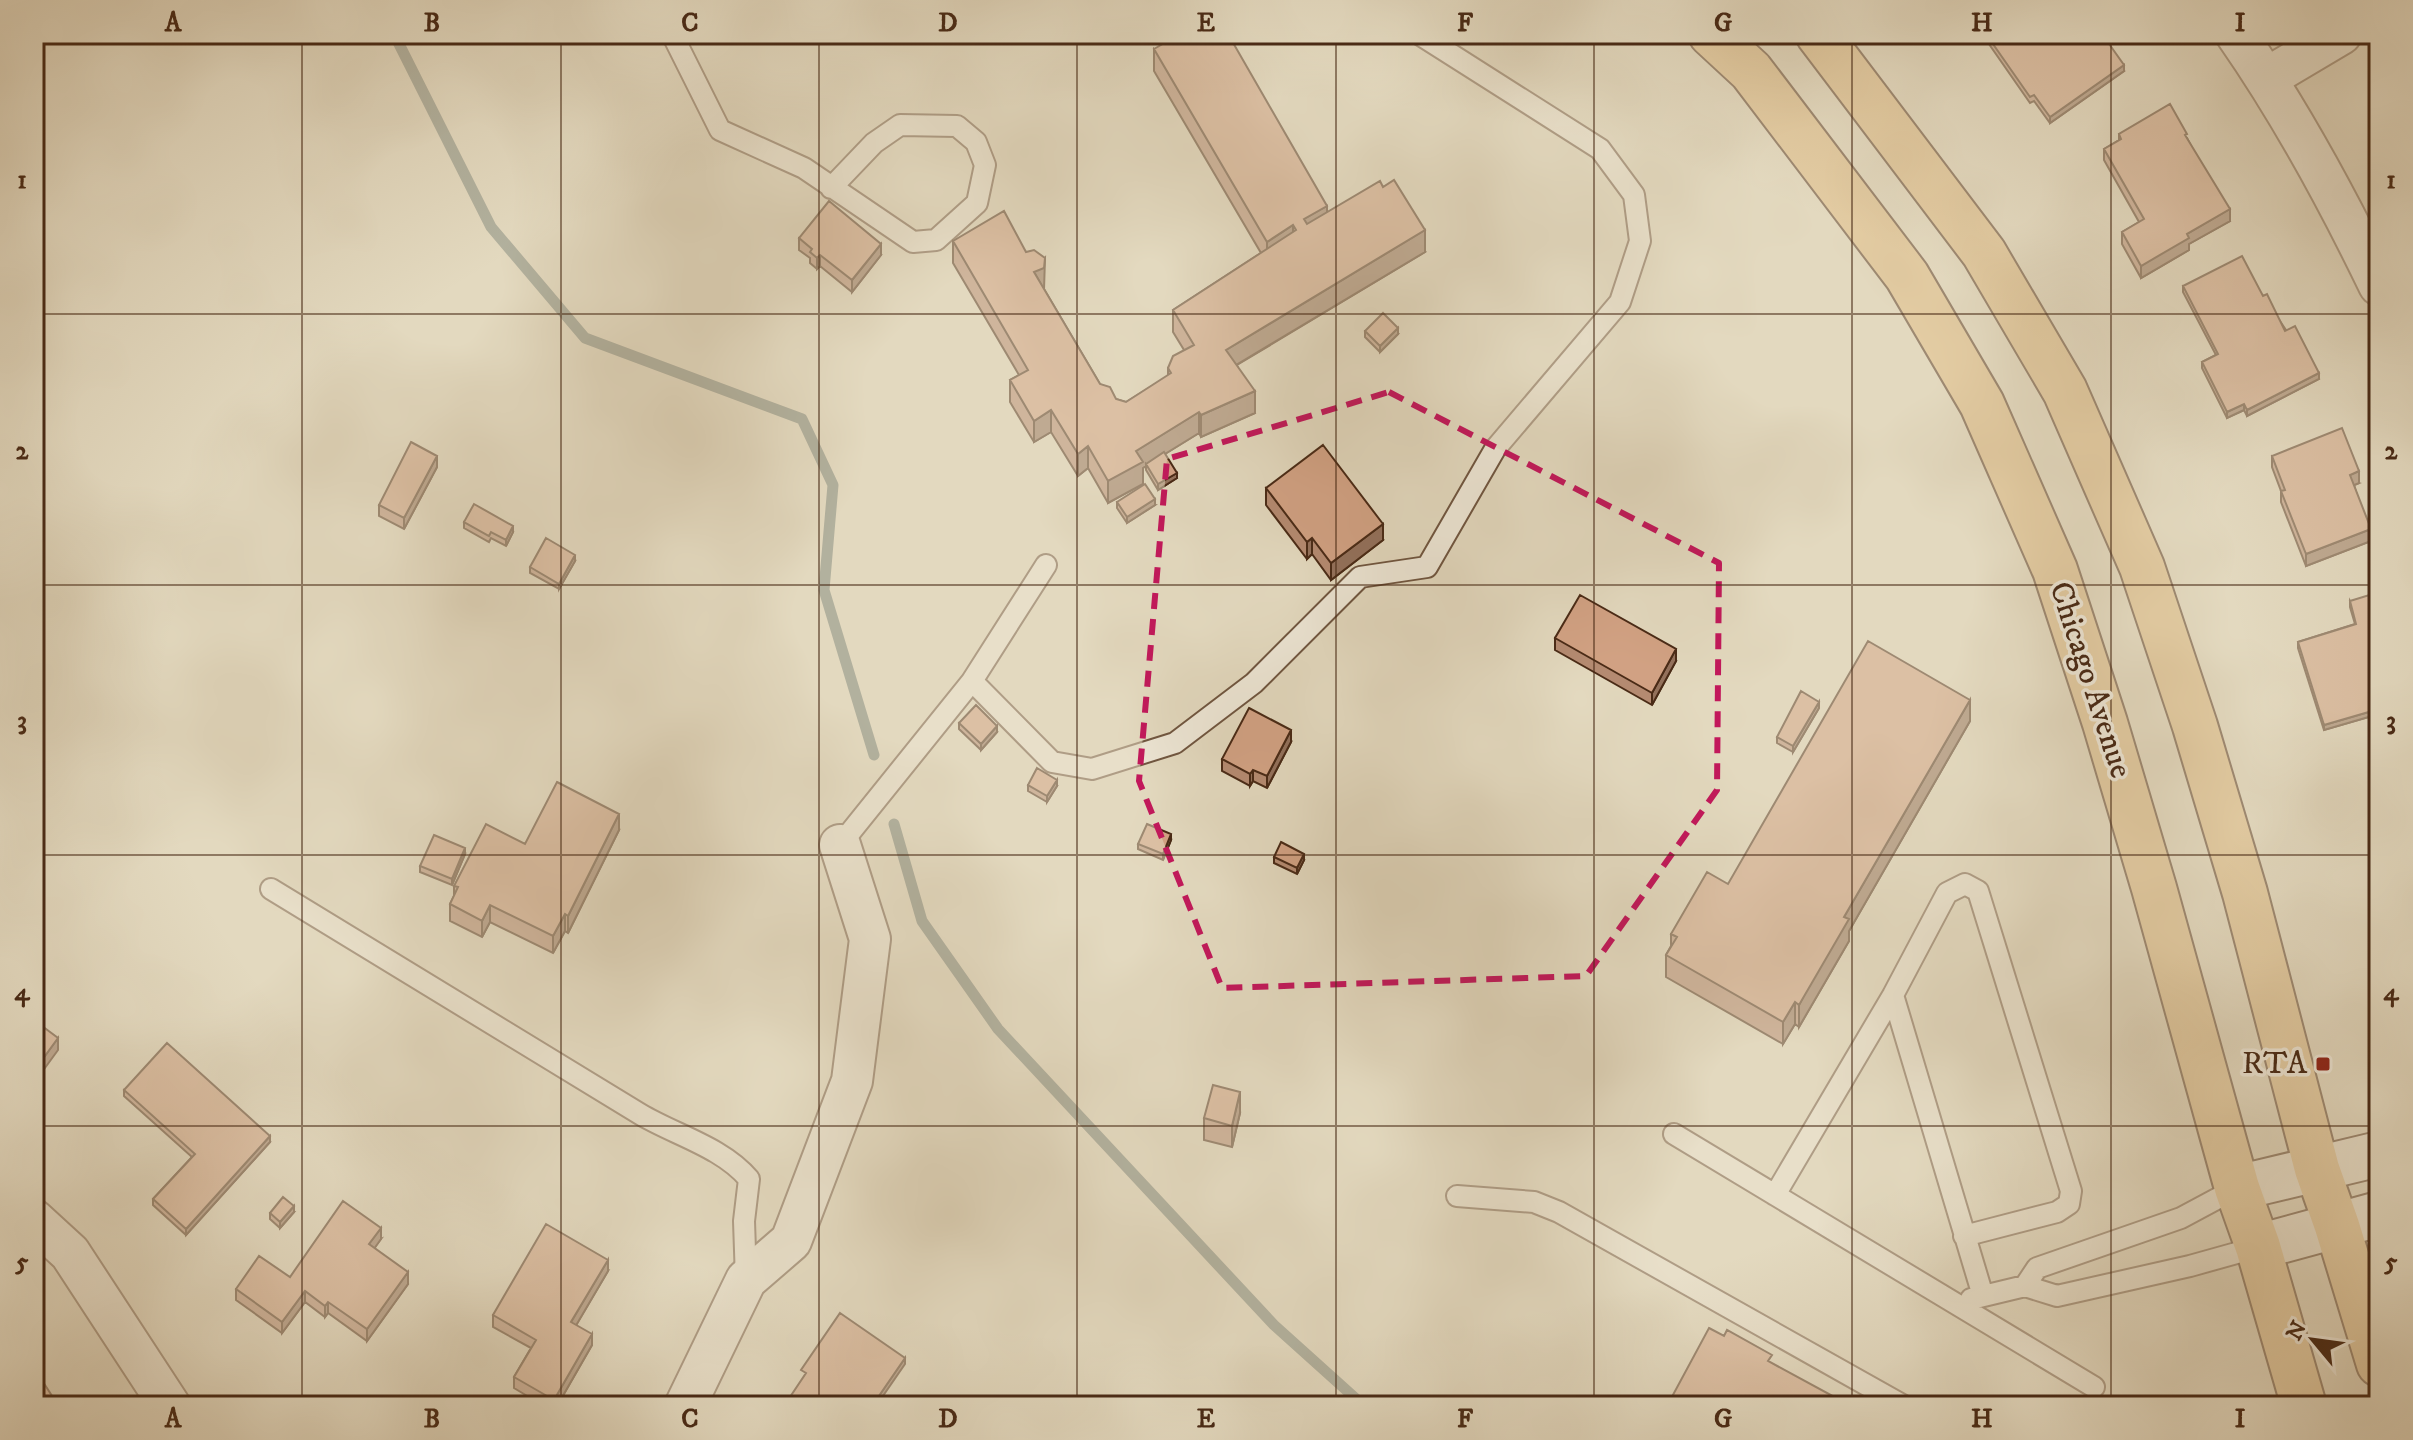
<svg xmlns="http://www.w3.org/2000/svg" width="2413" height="1440" font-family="'IM FELL DW Pica',serif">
<rect width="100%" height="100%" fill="#e3d9bf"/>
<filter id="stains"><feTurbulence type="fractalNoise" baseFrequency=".0025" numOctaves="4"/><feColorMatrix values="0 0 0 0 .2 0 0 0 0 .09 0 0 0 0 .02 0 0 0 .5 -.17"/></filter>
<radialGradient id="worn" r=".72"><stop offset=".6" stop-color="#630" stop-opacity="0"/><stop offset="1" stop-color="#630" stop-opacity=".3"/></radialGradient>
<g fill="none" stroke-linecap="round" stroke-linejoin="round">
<path stroke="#778075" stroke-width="11" d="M394,34l97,193 94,111 217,81 31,66 -9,105 50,165
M894,824l28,97 76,108 276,296 90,81"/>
<g stroke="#705640" stroke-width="24">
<path id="lane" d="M672,34l48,96 84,38 109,74 23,-2 41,-37 8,-38 -9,-23 -19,-16 -57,-1 -26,18 -43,45
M1046,565l-74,116 80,81 40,7 83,-26 79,-60 106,-106 67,-10 68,-118 125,-147 20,-61 -6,-46 -34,-46 -181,-115
M840,845l132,-164
M271,889c123,75 246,150 369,225 35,21 82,33 109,65l-5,42 2,59
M1893,995l90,301
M1674,1134l420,253
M1775,1195l118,-200 54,-102 18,-9 13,7 93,300 -2,13 -12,8 -93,24
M1457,1196l77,6 25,10 345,194
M2025,1286l12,-18 144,-50 56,-30
M1971,1299l54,-13 32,10 133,-30 68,-19"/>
</g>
<g stroke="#705640" stroke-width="44">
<path id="street" d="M2236,34c55,79 101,164 143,251
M2267,78l74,-44
M34,1220l36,33 100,153
M685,1406l61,-126 45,-39 61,-160 18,-142 -30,-94"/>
</g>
<g stroke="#492a16" stroke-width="48">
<path id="secondary" d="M2237,1188l142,-34
M2258,1247l121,-33"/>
</g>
<g stroke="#492a16" stroke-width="48">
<path id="primary" d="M1711,34l40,37 156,205 75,128 73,166 50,153 49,165 83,300 21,59 46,159
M1818,34l166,219 81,138 77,176 53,159 50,167 72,276 20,57 42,138"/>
</g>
<use href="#lane" stroke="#ede6d5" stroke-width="20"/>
<use href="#street" stroke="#ede6d5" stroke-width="40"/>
<use href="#secondary" stroke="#ede6d5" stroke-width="44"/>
<use href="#primary" stroke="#e2bc80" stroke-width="44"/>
</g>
<path fill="#b58b72" stroke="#492a16" stroke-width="2" d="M1982,34h82l6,8 54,29 -74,52 -16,-22 -4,2z
M1154,49l173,163 98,40 -188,113 18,48 -54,24 -2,-4 -34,21 12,24 -19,12 -12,-20v-4l-3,2v16l-35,19 -20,-35 -10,8 -27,-44 -17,10 -24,-40v-22l9,-5 -66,-112v-22l91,48 56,95 16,15 10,3 42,-26v-8l16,-18 -11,-18v-22l88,-57 -107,-182z
M2119,134l68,4 43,83 -41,23v6l-48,28 -19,-34v-12l17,-10 -35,-62v-11l15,-9z
M799,238l82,17 -29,37 -32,-26 -3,3 -7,-6v-5l-11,-8z
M2183,286l80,10 56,83 -72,37 -3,-6 -17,8 -25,-50v-6l14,-7 -33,-63z
M1365,331l33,3 -18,18 -15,-15z
M2272,456l87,27 -5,2 17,56 -65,25 -25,-64v-11l-9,-24z
M437,467l-33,62 -25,-13v-11z
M1266,488l117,52 -52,40 -19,-26 -5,5 -41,-54z
M1117,502l38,3 -28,18 -10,-15z
M464,522l49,10 -7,14 -15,-8 -2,4 -25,-14z
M575,561l-16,28 -29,-16v-6z
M2350,601l29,49 -5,1 3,9h2v54l-55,16 -26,-82v-6l57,-18 -5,-17z
M1555,638l121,23 -24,44 -97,-55z
M1819,708l-26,44 -16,-9v-6z
M1970,721l-121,210v10l-50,86 -4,-3 -12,20 -117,-67v-22l5,-9v-12l57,-50z
M959,723l38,9 -16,18 -22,-21z
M1291,742l-24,46 -14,-7 -3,5 -28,-15v-12z
M2379,764v26l-4,-13v-12z
M1028,785l29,1 -10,16 -19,-11z
M619,830l-51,103 -3,-2 -12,22 -63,-31 -8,15 -32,-16v-17l4,-8v-10l71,-42z
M1171,840l-8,20 -25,-11v-5z
M465,854l-13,31 -32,-13v-6z
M1274,857l30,3 -7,14 -23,-11z
M124,1090l146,52 -84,93 -33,-30v-6l39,-42 -68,-61z
M1240,1113l-8,34 -28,-7v-22z
M294,1212l-14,16 -10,-9v-6z
M381,1239l-7,9 34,36 -41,57 -39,-28 -3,4 -20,-15 -23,31 -46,-33v-11l54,-12z
M608,1271l-32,54 16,20 -35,61h-13l-30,-18v-11l17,-29 -38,-21v-12z"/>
<path fill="#93715c" stroke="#492a16" stroke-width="2" d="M2124,65v6l-74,52v-6z
M1327,206v21l-23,14v-22z
M2230,209v12l-41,23v6l-48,28v-12l46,-32z
M1293,225v22l-26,16v-21z
M1425,230v22l-199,119v-21z
M881,244v11l-29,37v-12z
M820,255v11l-3,3v-11z
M1045,258l-1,32 -10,-18z
M1398,328v6l-18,18v-6z
M2319,373v6l-72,37v-6z
M1255,391v22l-54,24v-22z
M2244,404v6l-17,8v-6z
M1051,410v22l-17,10v-21z
M1199,412v21l-52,32 -1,-1v2l-3,2v16l-35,19v-22l28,-30z
M1088,446v22l-10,8v-22z
M437,456v11l-33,62v-11z
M2359,471v12l-9,4v-12z
M1177,473v5l-19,12v-6z
M1155,499v6l-28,18v-6z
M1383,524v16l-52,40v-17z
M513,526v6l-7,14v-6z
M2371,529v12l-65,25v-12z
M1312,538v16l-5,5v-17z
M575,555v6l-16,28v-5z
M2379,644v6l-7,2v-6z
M1676,649v12l-24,44v-12z
M1970,700v21l-121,210v10l-50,86v-22l45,-88z
M1819,702v6l-26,44v-6z
M2379,709v5l-55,16v-5z
M997,726v6l-16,18v-6z
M1291,730v12l-24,46v-12z
M1253,770v11l-3,5v-12z
M1057,780v6l-10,16v-6z
M619,814v16l-51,103v-17z
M1171,834v6l-8,20v-6z
M465,848v6l-13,31v-6z
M1304,854v6l-7,14v-6z
M490,905v17l-8,15v-16z
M565,914v17l-12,22v-17z
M1795,1002v22l-12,20v-22z
M58,1038v12l-24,33v-12z
M1240,1092v21l-8,34v-21z
M270,1136v6l-84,93v-6z
M294,1206v6l-14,16v-6z
M381,1228v11l-12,17v-12z
M608,1260v11l-37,63v-12z
M408,1272v12l-41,57v-12z
M305,1291v11l-23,31v-11z
M328,1302v11l-3,4v-11z
M592,1334v11l-35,61h-3v-6z
M905,1358v6l-29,42h-4z
M54,1399v7h-11z"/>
<path fill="#d2a284" stroke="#492a16" stroke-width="2" d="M1180,34h48l99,172 -23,13 3,5 73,-43 3,6 11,-7 31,50 -199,120 29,41 -54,24 -2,-3 -63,39 7,11 -35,19 -20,-35 -10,8 -27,-44 -17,11 -24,-41 18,-10 -75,-129 51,-30 22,41 8,-2 11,8 -1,10 -10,4 66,112 10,3 6,12 10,3 45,-29 -3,-5 5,-12 21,-11 -21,-35 123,-80 -3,-5 -26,17 -113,-193z
M1986,34h78l6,8 10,-8h22l22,31 -74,52 -16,-22 -4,2z
M2170,104l17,30 -2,1 45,74 -43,25 2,4 -48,28 -19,-34 22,-13 -40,-70 17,-10 -2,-5z
M829,201l52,43 -29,36 -32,-25 -3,3 -7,-6 2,-3 -13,-11z
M2242,256l21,40 4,-2 18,37 10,-5 24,47 -72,37 -3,-6 -17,8 -25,-50 16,-8 -35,-68z
M1383,313l15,15 -18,18 -15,-15z
M2342,428l17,43 -9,4 21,54 -65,25 -25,-63 4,-1 -13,-34z
M411,442l26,14 -33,62 -25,-13z
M1323,445l60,79 -52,39 -19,-25 -5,4 -41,-54z
M1164,452l13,21 -19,11 -12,-20z
M1145,484l10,15 -28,18 -10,-15z
M474,504l39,22 -7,14 -15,-8 -2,4 -25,-14z
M546,538l29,17 -16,29 -29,-17z
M2379,592v52l-7,2 5,14h2v49l-55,16 -26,-83 58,-18 -6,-23z
M1580,595l96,54 -24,44 -97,-55z
M1868,641l102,59 -126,217 5,2 -50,86 -4,-3 -12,20 -117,-67 11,-18 -6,-3 36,-62 21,12z
M1801,691l18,11 -26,44 -16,-9z
M976,705l21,21 -16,18 -22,-21z
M1249,708l42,22 -24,46 -14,-6 -3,4 -28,-15z
M2379,764v14l-4,-13z
M1037,768l20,12 -10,16 -19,-11z
M557,782l62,32 -51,102 -3,-2 -12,22 -63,-31 -8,16 -32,-17 8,-17 -4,-1 32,-62 39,20z
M1147,824l24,10 -8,20 -25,-10z
M434,835l31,13 -13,31 -32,-13z
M1281,842l23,12 -7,14 -23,-11z
M34,1020l24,18 -24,33z
M167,1043l103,93 -84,93 -33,-30 42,-45 -71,-64z
M1213,1085l27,7 -8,34 -28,-8z
M283,1197l11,9 -14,16 -10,-9z
M343,1201l38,27 -12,16 39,28 -41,57 -39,-27 -3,4 -20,-15 -23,31 -46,-33 23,-33 31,21z
M546,1224l62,36 -37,62 21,12 -38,66 -40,-23 22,-37 -43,-25z
M840,1313l65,45 -33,48h-88l22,-33 -5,-3z
M1709,1328l15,8 3,-6 45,25 -4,6 83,45h-184z
M34,1368l20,31 -11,7h-9z"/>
<path d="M0 0H2413V1440H0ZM1389,392l330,171 -2,227 -131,186 -364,12 -83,-207 28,-322z" fill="#e3d9bf" fill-opacity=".55" fill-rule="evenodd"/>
<path fill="none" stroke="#c2185b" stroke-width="6" stroke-dasharray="16 10" stroke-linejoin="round" d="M1389,392l330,171 -2,227 -131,186 -364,12 -83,-207 28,-322z"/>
<path fill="none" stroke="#492a16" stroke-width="2" stroke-opacity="0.55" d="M302,34v1372M561,34v1372M819,34v1372M1077,34v1372M1336,34v1372M1594,34v1372M1852,34v1372M2111,34v1372M34,314h2345M34,585h2345M34,855h2345M34,1126h2345"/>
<rect fill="#8f2418" stroke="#ede6d5" stroke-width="3" x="2315" y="1056" width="16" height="16" rx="4"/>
<g text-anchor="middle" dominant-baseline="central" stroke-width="7" stroke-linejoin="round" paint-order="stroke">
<g font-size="32" fill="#492a16" stroke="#ede6d5">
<text transform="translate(2090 680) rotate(72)">Chicago Avenue</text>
</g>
<g font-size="32" fill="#492a16" stroke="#ede6d5" text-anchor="end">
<text x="2307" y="1064">RTA</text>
</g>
</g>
<rect width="2413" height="1440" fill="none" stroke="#e3d9bf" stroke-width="88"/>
<g transform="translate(2313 1340) rotate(299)" stroke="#ede6d5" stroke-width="6" paint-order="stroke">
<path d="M0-6L14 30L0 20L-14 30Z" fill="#492a16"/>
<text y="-12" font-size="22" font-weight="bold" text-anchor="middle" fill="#492a16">N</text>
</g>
<rect x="44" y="44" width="2325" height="1352" fill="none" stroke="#492a16" stroke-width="3"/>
<g font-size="26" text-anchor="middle" font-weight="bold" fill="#492a16">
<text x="173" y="31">A</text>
<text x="432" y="31">B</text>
<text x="690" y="31">C</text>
<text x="948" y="31">D</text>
<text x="1206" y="31">E</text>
<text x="1465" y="31">F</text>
<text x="1723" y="31">G</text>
<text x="1982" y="31">H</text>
<text x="2240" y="31">I</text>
<text x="22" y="188">1</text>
<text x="2391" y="188">1</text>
<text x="22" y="459">2</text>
<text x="2391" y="459">2</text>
<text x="22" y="729">3</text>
<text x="2391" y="729">3</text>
<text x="22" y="1000">4</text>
<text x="2391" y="1000">4</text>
<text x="22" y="1270">5</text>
<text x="2391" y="1270">5</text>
<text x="173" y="1427">A</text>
<text x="432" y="1427">B</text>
<text x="690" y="1427">C</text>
<text x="948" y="1427">D</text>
<text x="1206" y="1427">E</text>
<text x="1465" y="1427">F</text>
<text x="1723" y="1427">G</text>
<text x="1982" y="1427">H</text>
<text x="2240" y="1427">I</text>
</g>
<rect width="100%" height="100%" filter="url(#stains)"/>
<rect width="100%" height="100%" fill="url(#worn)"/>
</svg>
